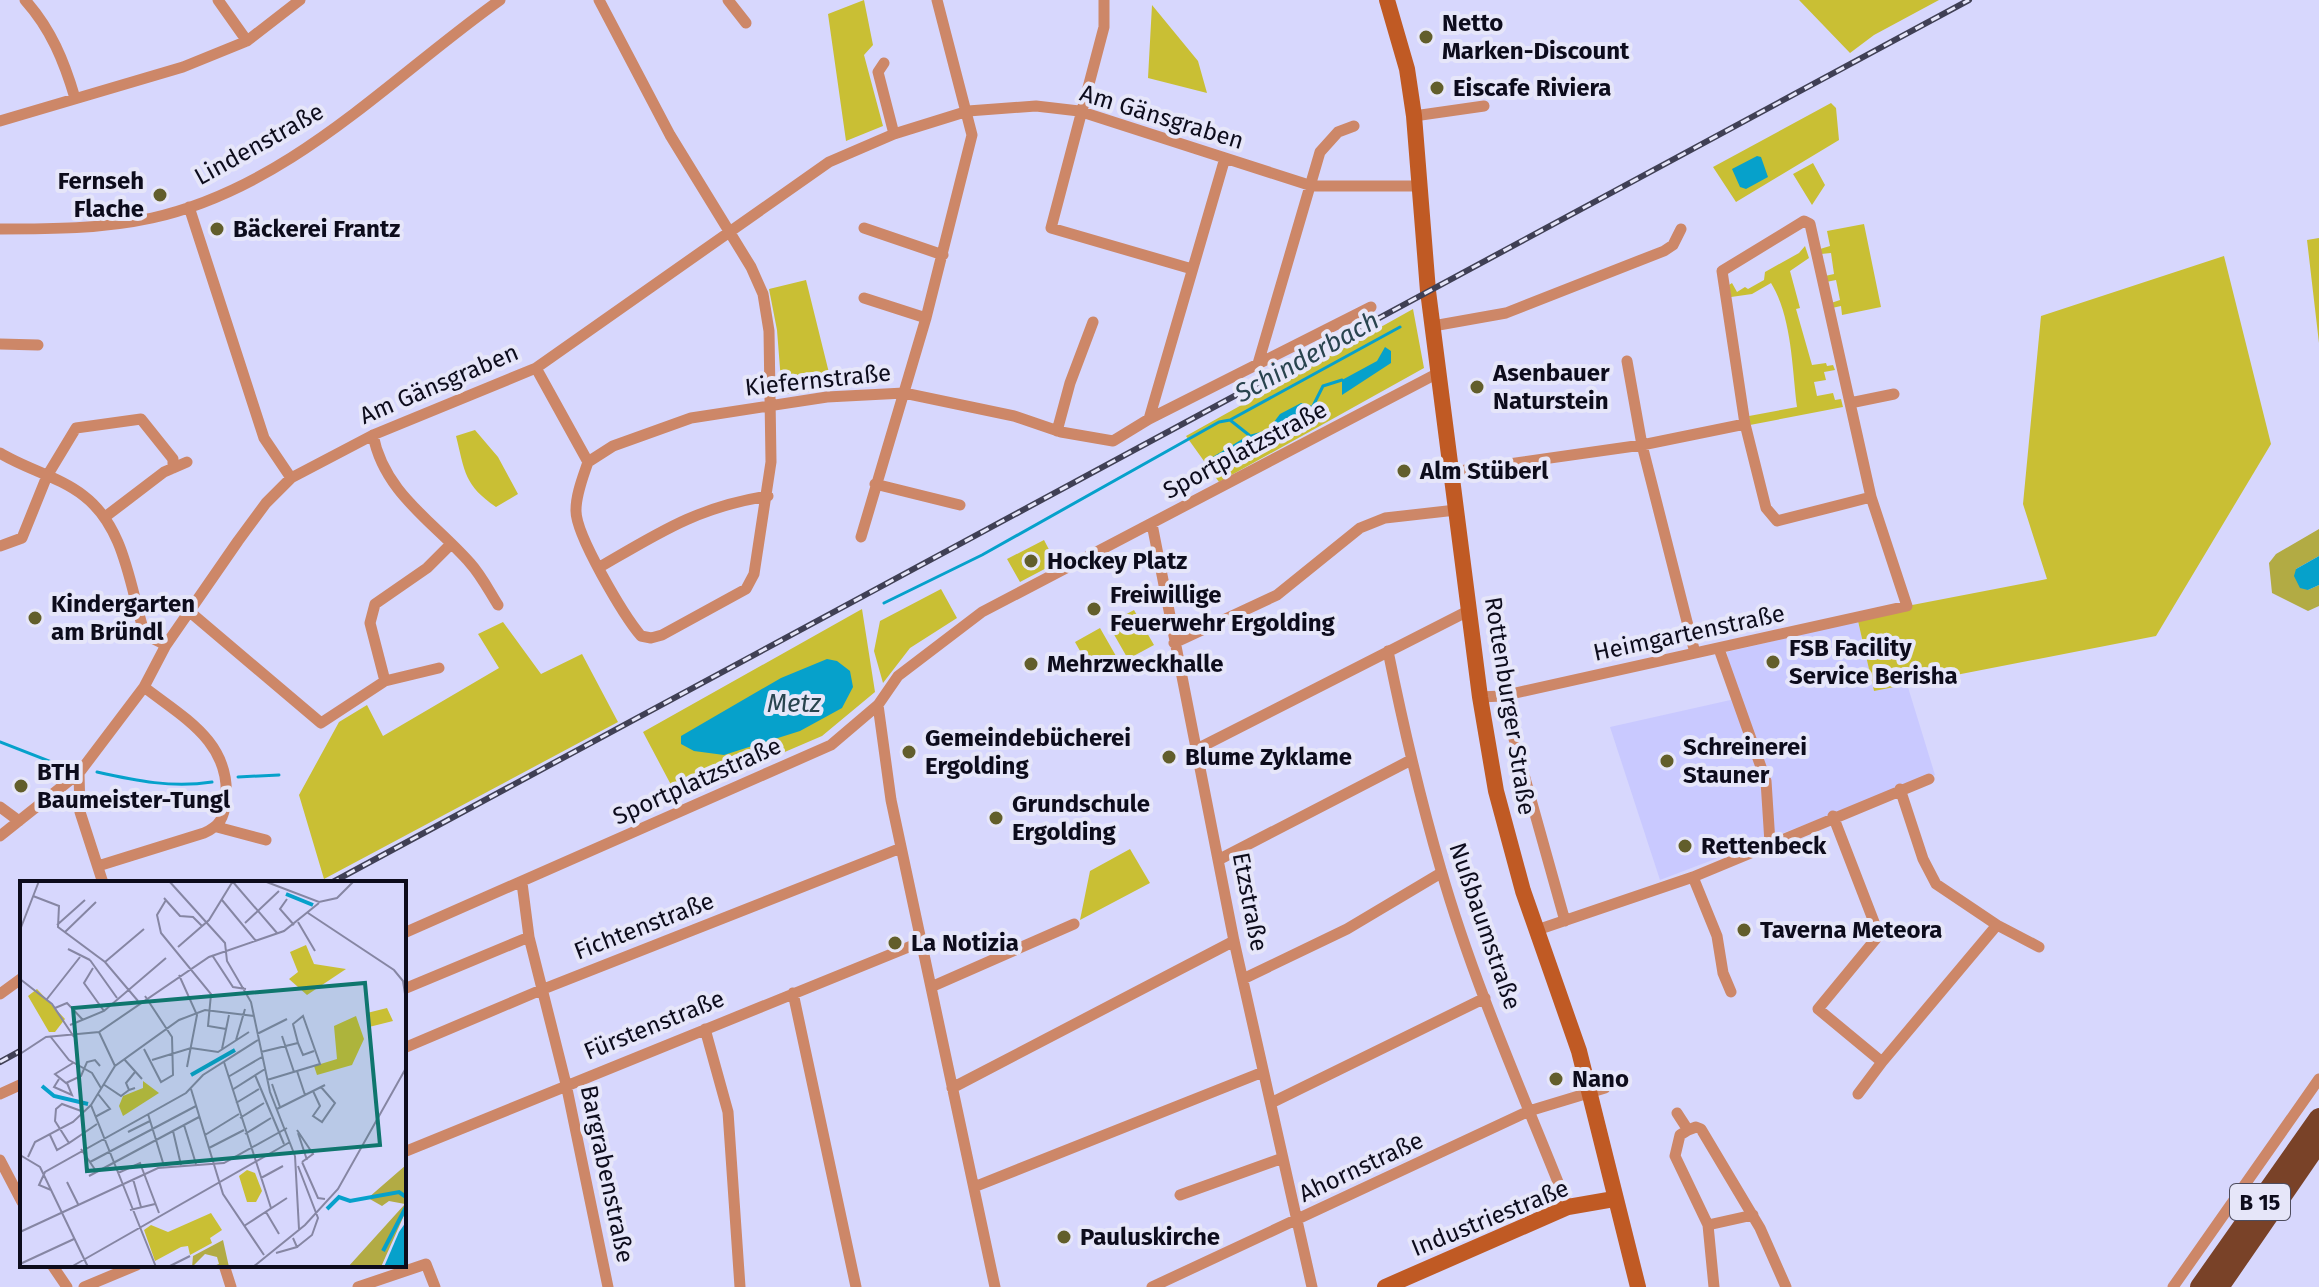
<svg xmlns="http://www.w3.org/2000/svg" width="2319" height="1287" font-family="'Fira Sans',sans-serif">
<rect width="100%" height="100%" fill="#d7d7fd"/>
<path fill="#c9c9ff" d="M1858,621l16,69 33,-6 28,91 -275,105 -50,-153 125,-28 -8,-47z"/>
<path fill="#c9bf34" d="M864,0l9,45 -9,10 19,71 -37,15 -18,-127z
M1799,0h140l-65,35 -24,18z
M1152,5l46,56 9,32 -59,-15z
M1831,103l5,5 3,32 -103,62 -23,-35z
M1813,163l12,22 -13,20 -19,-31z
M1864,224l17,83 -39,8 -1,-9 -9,2 -1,-5 9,-3 -4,-20 -10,2 -1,-6 9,-2 -3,-21 -10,1 -1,-5 10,-3 -3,-15z
M2319,238v105l-12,-103z
M1805,246l4,12 -19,13 10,37 -4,1 16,56 14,-2 1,3 6,-1 2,5 -11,2 2,8 -12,2 3,14 16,-3 2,7 6,-1 2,8 -93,18 -1,-9 48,-9c-5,-39 -5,-90 -26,-124l-19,11 -21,3 -2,-12 3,-2 5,9 8,-5 3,2 16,-9 1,-8 34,-19z
M2224,256l47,188 -115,192 -282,55 -16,-70 49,-15 140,-27 -24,-75 18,-188z
M806,280l27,109 -51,5 -5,-64 -8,-41z
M1413,309l11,59 -205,114 -33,-46z
M475,430l23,27 20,37 -22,13c-32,-22 -31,-35 -40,-71z
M1044,540l12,23 -36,19 -13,-23z
M941,589l16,29 -47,30 -27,35 -9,-32 6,-30z
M862,609l13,83 -53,44 -144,62 -35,-66z
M1134,610l20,35 -26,14 -20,-35z
M503,622l38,52 41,-20 36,68 -294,157 -25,-84 40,-73 28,-17 16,31 116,-68 -21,-34z
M1100,628l20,35 -26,13 -19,-34z
M1130,849l20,34 -70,37 10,-49z"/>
<path fill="#b2ab44" d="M2319,529v27l-23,13 12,21 11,-5v21l-11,5 -36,-18 -3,-30 7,-9z"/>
<path fill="#06a1cb" d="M1757,156l4,1 7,20 -22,12 -6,-2 -8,-18z
M1385,347l6,4v12l-49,32v-15l35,-19z
M1301,403l12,3 -3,12 -91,53 -6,-4 -2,-9 38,-23 19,-5 12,-16z
M2319,556v29l-11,5 -8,-2 -6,-12 2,-7z
M827,659l10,2 13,10 3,16 -11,21 -42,23 -76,24 -30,-4 -13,-7v-8l100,-58z"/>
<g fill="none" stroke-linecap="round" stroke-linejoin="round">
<path stroke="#06a1cb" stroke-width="3" d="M1313,406l10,-20 19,-6
M1230,420l170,-93
M884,603l98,-48 237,-133 11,-2 19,15
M0,742l67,26
M97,772c40,9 75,16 115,10
M238,777l41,-2"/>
<path stroke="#cd8768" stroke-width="11" d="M25,0c26,29 39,61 50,98
M218,0l29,41
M728,0l18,23
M1104,0v27l-53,201 141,41
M884,63l-6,9 16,62
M1414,116l70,-10
M0,121l183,-54 64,-26 53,-41
M189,207l75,231 27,40
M864,228l79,27
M0,229c51,0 102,0 152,-11 138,-31 237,-139 348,-218
M864,298l62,20
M1433,326l73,-13 158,-62 9,-6 8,-16
M0,344l38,1
M1627,361l15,84 53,208
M1257,367l63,-215 18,-20 16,-6
M536,368l52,94c-5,15 -12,32 -12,48 -1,24 48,106 65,126l10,2 11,-3 84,-46 8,-15 17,-112 -2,-131 -6,-37 -12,-27 -81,-132 -71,-135
M1850,403l44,-9
M1149,419l76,-261
M1057,431l13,-48 23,-61
M373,435c11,58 61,87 97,128 11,12 19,28 28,42
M0,453c26,16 60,24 84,43 39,30 45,84 58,129l8,12 16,8
M588,462l25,-16 78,-28 136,-21 77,-4 110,23 47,16 52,9 36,-22 222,-112
M1452,472l190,-27 103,-21 21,84 11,13 94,-24
M875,484l85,21
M105,517l59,-45 23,-10
M1152,524l82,417 78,346
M861,537l65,-219 46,-183 -35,-135
M0,546l22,-8 25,-62 29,-48 65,-9 32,40v9
M600,567c60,-35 98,-60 168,-71
M190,612l131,111 64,-42
M1174,643l103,-48 83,-67 25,-10 71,-8
M1719,649l47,132 4,62
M1388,651c15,74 32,147 53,219 33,115 83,226 127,337
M439,668l-54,13 -15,-58 5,-19 52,-36 23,-23
M1502,696l63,225
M1480,697l22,-1 405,-90 -36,-109 -61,-273 -6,-3 -82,50 23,153
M878,705l13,95 104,487
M1197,749l273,-139
M0,807l19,14
M1833,816l46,119 -61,74 64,53 115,-137 -61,-41 -13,-25 -23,-70
M217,827l49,13
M0,836l79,-63
M1220,859l191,-99
M98,866l106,-33c16,-7 20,-15 22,-33 5,-58 -42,-82 -82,-113
M1693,877l24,59 6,37 8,19
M103,883l-23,-71 -1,-39 65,-86 22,-42 72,-104 28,-38 25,-25 82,-43 163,-67 293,-206 65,-28 74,-23 68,-5 43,5 233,75h107
M522,883l7,54 37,147 42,203
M1997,925l42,22
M1537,930l156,-53 236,-98
M404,933l427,-188 47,-40 20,-29 84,-64 458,-240
M1243,979l104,-50 94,-56
M931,987l143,-63
M404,989l125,-52
M793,993l63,294
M0,994l22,-16
M705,1029l23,83 12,175
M404,1048l137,-58 360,-142
M952,1088l282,-147
M0,1094l22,-10
M1858,1094l24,-32
M1271,1103l214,-105
M1677,1113l11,17 8,-3 5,2 59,99 26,59
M1688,1130l-8,5 -5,21 33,69 6,62
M404,1152l517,-210
M0,1160l22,42
M974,1187l289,-115
M1180,1195l103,-37
M1708,1225l45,-10
M52,1265l15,22
M224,1265l7,22
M84,1287l53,-22
M358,1287l68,-23 9,23
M1152,1287l377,-176 76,-23
M2173,1287l146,-208"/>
<path stroke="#c05a24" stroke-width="16" d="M1387,0l20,69 7,47 14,175 52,406 16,94 27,100 56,160 59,236
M1385,1287l183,-80 46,-8"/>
<path stroke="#794228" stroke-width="20" d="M2200,1287l119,-169
M2219,1287l100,-145"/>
<g stroke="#404055" stroke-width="6">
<path id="rail" d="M331,883l1638,-883
M0,1062l22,-12"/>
</g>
<use href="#rail" stroke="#e6e6f9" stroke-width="3" stroke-dasharray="9" stroke-linecap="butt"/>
</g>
<g fill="#625e2b" stroke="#e6e6f9" stroke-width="3">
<circle cx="1426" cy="37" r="8"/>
<circle cx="1437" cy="88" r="8"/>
<circle cx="160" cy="195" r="8"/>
<circle cx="217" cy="229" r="8"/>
<circle cx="1477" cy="387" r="8"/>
<circle cx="1404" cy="471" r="8"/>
<circle cx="1031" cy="561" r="8"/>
<circle cx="1094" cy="609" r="8"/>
<circle cx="35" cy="618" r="8"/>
<circle cx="1773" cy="662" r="8"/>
<circle cx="1031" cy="664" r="8"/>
<circle cx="909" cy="752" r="8"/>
<circle cx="1169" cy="757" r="8"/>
<circle cx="1667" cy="761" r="8"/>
<circle cx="21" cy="786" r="8"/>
<circle cx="996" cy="818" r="8"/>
<circle cx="1685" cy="846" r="8"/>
<circle cx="1744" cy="930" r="8"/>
<circle cx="895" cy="943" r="8"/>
<circle cx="1556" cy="1079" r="8"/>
<circle cx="1064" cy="1237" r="8"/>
</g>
<g text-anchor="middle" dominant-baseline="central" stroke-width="8" stroke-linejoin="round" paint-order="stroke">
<rect fill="#e6e6f9" stroke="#4e4d5e" stroke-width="2" x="2230" y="1184" width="60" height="36" rx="6"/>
<g font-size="22" font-weight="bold" fill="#0d0c1c">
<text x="2260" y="1202">B 15</text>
</g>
<g font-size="24" font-weight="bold" fill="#0d0c1c" stroke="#e6e6f9" text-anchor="start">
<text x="1442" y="23">Netto<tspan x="1442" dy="28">Marken-Discount</tspan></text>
<text x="1453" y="88">Eiscafe Riviera</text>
<text x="144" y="181" text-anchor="end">Fernseh<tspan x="144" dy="28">Flache</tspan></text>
<text x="233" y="229">Bäckerei Frantz</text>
<text x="1493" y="373">Asenbauer<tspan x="1493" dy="28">Naturstein</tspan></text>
<text x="1420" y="471">Alm Stüberl</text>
<text x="1047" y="561">Hockey Platz</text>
<text x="1110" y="595">Freiwillige<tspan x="1110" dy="28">Feuerwehr Ergolding</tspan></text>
<text x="51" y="604">Kindergarten<tspan x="51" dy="28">am Bründl</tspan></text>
<text x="1789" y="648">FSB Facility<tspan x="1789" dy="28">Service Berisha</tspan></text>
<text x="1047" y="664">Mehrzweckhalle</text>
<text x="925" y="738">Gemeindebücherei<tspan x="925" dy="28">Ergolding</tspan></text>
<text x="1683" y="747">Schreinerei<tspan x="1683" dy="28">Stauner</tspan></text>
<text x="1185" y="757">Blume Zyklame</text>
<text x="37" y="772">BTH<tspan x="37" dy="28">Baumeister-Tungl</tspan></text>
<text x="1012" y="804">Grundschule<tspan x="1012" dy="28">Ergolding</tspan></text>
<text x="1701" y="846">Rettenbeck</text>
<text x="1760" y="930">Taverna Meteora</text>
<text x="911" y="943">La Notizia</text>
<text x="1572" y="1079">Nano</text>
<text x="1080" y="1237">Pauluskirche</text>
</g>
<g font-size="24" fill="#0d0c1c" stroke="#e6e6f9">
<text transform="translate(1162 117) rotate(17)">Am Gänsgraben</text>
<text transform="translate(259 144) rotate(-29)">Lindenstraße</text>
<text transform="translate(818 380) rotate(-6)">Kiefernstraße</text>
<text transform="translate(439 384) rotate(-23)">Am Gänsgraben</text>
<text transform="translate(1245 450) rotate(-28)">Sportplatzstraße</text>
<text transform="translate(1689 633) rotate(-12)">Heimgartenstraße</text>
<text transform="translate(1510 706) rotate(81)">Rottenburger Straße</text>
<text transform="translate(697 781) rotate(-24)">Sportplatzstraße</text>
<text transform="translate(1250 902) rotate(79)">Etzstraße</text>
<text transform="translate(644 926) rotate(-21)">Fichtenstraße</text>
<text transform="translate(1485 926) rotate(71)">Nußbaumstraße</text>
<text transform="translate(654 1025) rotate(-22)">Fürstenstraße</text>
<text transform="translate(1361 1167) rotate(-25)">Ahornstraße</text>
<text transform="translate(607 1174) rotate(78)">Bargrabenstraße</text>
<text transform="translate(1490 1218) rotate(-22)">Industriestraße</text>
</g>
<g font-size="26" font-style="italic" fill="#29444f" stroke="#e6e6f9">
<text transform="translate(1307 357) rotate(-29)">Schinderbach</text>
<text x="794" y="703">Metz</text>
</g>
</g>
<g transform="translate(20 881)">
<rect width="386" height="386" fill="#d7d7fd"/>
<path d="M286,64l8,19 32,5 -39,26 -18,-16 9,-7 -8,-20zM17,108l28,30 -10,13h-6l-21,-36zM367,127l6,13 -24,6 -2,-14zM336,135l8,23 -12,26 -35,10 -3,-9 23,-7 -3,-33zM123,200l16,12 -36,23 -4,-10 4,-10 20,-8zM227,289l8,3 7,18 -6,11h-9l-8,-26zM191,332l11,17 -12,8 2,5 -22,12 -2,-9 -7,1 -26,14 -11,-31 7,-5 17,7z" fill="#c9bf34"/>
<path d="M386,284v46l-25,56h-33l57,-63 -16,-3 -7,5 -14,-8zM203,359l6,27h-18l8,-3 -2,-7 -12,-3 -13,13 1,-11z" fill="#b2ab44"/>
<path d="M386,341l-1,45h-21l15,-35z" fill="#06a1cb"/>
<path fill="none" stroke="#06a1cb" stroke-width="4" d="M266,13l27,11M171,194l44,-25M22,205l12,10 34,8M307,328l12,-12 11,4 49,-9 7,5M363,370l23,-44"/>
<path fill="none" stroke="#8686a3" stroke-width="2" d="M149,0l56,62 2,18 24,41 19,90 25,64M244,0l55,21 18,-4 17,-17M213,1l44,51M13,15l26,10 -1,21 47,35 33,39M144,17l16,18 13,1 9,9M267,18l-7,10 14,16M146,19l-9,15 4,18 50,61 -3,32 18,3M202,19l34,41M288,32l86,57 9,11 3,19M278,41l17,29M225,42l34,-32M37,44l28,-25M0,49l19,-49M45,51l31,-30M158,66l31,-27 24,-39M48,68l22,11M192,74l21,32 13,2M70,79l27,38M85,81l39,-33M73,87l-9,15 20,28M159,94l18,40 -10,52M0,98l32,25 22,33M27,118l33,-42M35,127l12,-5 16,17M50,144l34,-14 62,-53M79,151l16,34M237,153l30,-15M30,155l19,24 23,13 9,15M262,155l12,36M216,159l9,-31M124,168l17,33 12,-7 -1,-38 -27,-41M202,168l7,-34M241,171l37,-9 5,12 11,-4M0,173l26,-17 53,-5 110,-75 75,-26 35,-28M104,178l18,20M132,179l39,-12 27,4 31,-20M204,181l47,146M53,182l-18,11 11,9 15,-7 6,-14 8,-2 5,6M277,190l8,24M235,194l29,69M208,196l34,-20M39,198l-5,8 18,8 -5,-12M247,199l53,-16 -17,-48 -10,8 5,19M83,203l18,12 8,-6M252,203l8,23M115,207l-6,2 -3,-7 9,-11M171,208l32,105 41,61M212,209l33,-21M293,210l7,15 -7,10 9,6 13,-19 -14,-16M216,222l23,-14M257,228l48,-24M64,231l-22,-8 -6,5 -1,12 14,22 28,-19M128,233l16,52M75,236l15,-8 -12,-15M220,237l24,-15M164,244l12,39M277,249l16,24 -11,8M153,250l8,34M108,251l22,-11M278,252l9,27M225,253l26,-16M30,254l7,15 12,-7M185,254l34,-21M189,267l35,-18M61,268l15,22M0,274l20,12 48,100M275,275l4,73M8,276l7,-15 38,-20 18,-17M70,281l106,-56M282,281l16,36 7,1M98,292l22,-10 19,50M69,295l110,-59M241,297l22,-12M113,298l8,28M47,301l11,22M31,309l-12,-5 6,-13 141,-79 17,-18 55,-35M110,329l25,-6M246,331l13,22M224,345l43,-28M0,351l138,-64 66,-5 63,-35M277,366l15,-12 6,-17 -20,-52M256,372l21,-6 -4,-9M0,383l54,-25M51,386l219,-125M136,386l-65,-162 24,-39 64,-46 26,-10 49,6M148,386l22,-11M233,386l52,-42 33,-36 68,-121"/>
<path fill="#0f766e" fill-opacity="0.15" stroke="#0f766e" stroke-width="4" d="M345,102l15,162 -293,26 -14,-163z"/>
<rect width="386" height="386" fill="none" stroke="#0d0c1c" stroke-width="4"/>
</g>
</svg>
